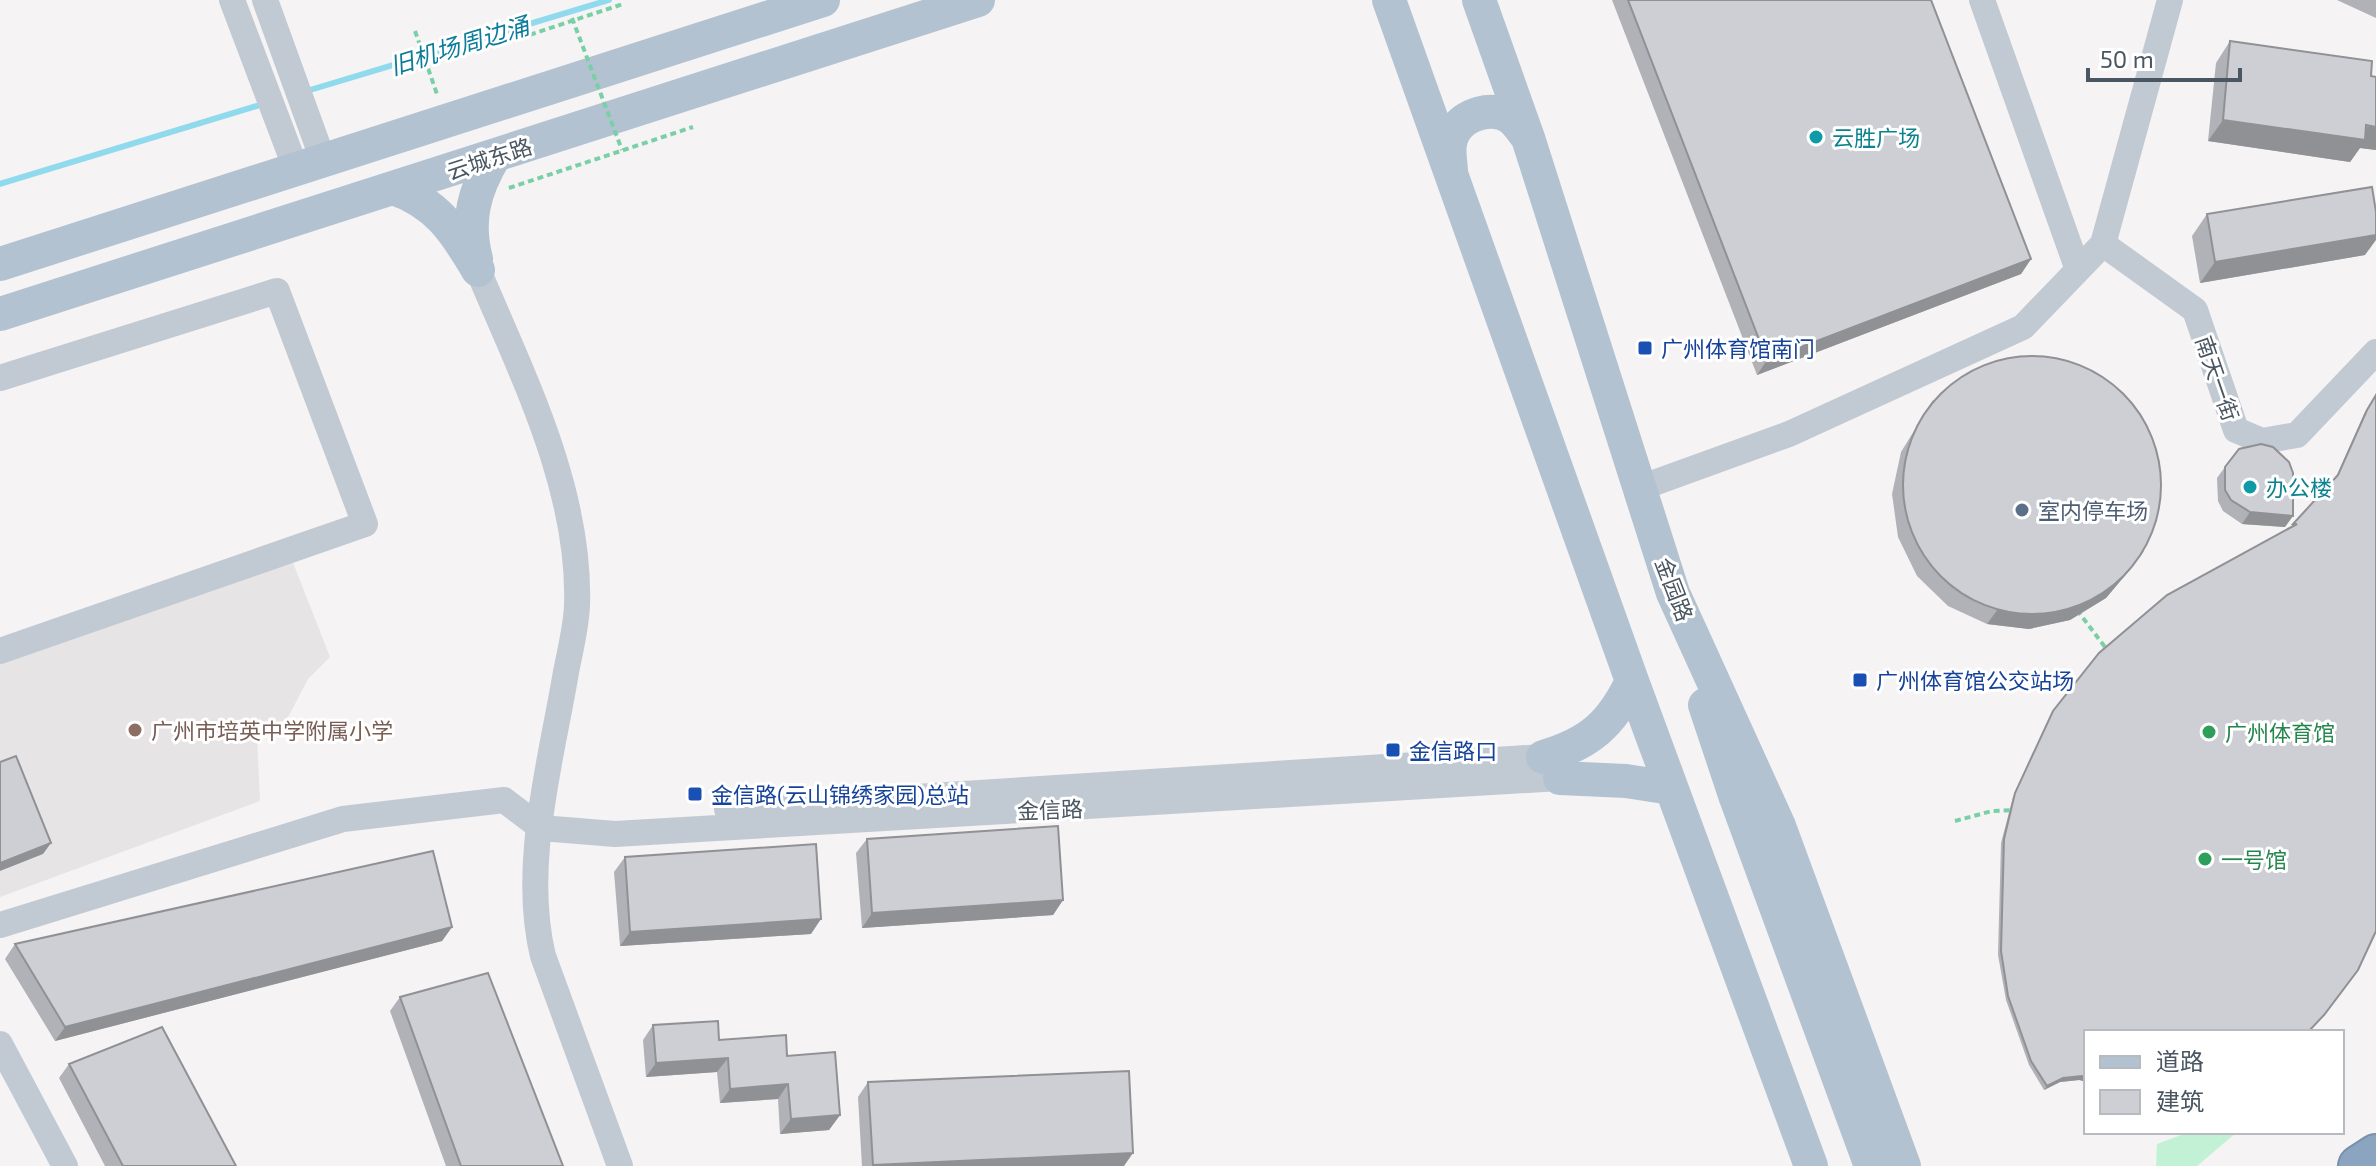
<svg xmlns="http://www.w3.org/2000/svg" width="2376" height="1166" font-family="'Exo 2','Noto Sans SC',sans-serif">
<rect width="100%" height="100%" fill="#f5f3f3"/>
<path fill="#e6e4e5" d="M290,555l40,102 -22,22 -23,44 -28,14 3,64 -260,96v-243z"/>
<path fill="#c3f1d5" d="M2189,1132h48l-40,34h-41l1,-22z"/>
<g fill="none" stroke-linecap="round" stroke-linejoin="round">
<path stroke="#90daee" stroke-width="6" d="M310,90l299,-90
M0,184l260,-79"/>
<g stroke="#7690ad" stroke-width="44">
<path id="highway" d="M2359,1166l17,-11"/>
</g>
<path stroke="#7ad0a6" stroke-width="4" stroke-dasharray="6 4" stroke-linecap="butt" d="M415,31l23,66
M511,41l112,-37
M509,188l184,-61
M2077,610l31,41
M1955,821l37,-10 23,-1"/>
<path stroke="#c1cad2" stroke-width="26" d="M232,0l64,169
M265,0l58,160
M1982,0l96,270
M2103,244l92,66 41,120 26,11 35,-6 79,-83
M478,270c44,105 103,219 99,336 -1,22 -7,45 -11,66 -15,90 -45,193 -23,284l77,210
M0,378l277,-87 88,233 -365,127
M1640,488l149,-54 234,-107 80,-83 67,-244
M727,809l816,-52
M541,828l74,6 945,-56
M0,925l343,-106 161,-19 37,28
M0,1044l65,122"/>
<path stroke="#b3c2d1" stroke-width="34" d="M1389,0l243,681 179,485
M1479,0l49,138 145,455 106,233 125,340
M1451,171c-1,-14 -4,-27 3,-39 10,-18 39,-27 57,-14 6,4 12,14 17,20
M393,188c44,15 62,43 85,82
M476,259c-10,-39 -2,-68 18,-102
M0,264l823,-264
M0,314l978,-314
M1705,705l31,93 135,368
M1543,757c46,-13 69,-33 89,-76
M1560,778l66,3 45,7"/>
<use href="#highway" stroke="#8ba5c1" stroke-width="40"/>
<path stroke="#7ad0a6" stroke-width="4" stroke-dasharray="6 4" stroke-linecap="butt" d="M572,18l50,132"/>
</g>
<path fill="#b0b2b7" d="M1612,0h319l100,259 -10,15 -264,101z
M2337,0h39v18z
M2230,41l146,36v73l-16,-2 -10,14 -142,-21 8,-78z
M2207,214l158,41 -165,28 -8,-47z
M2376,394l-55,625 -13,13h-222l-7,48 -19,2 -16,8 -15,-25 -23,-65 -8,-45 3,-112 12,-46 38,-83 48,-61 191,-125 46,-51 28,-63z
M1933,400l200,166 -27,32 -36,22 -41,9 -42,-5 -39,-18 -31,-30 -19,-39 -6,-43 9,-42z
M2225,467l60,60 -43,-3 -19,-13 -5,-10 -1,-23z
M867,839l196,61 -10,15 -191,13 -6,-75z
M625,857l186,77 -191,12 -6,-74z
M452,927l-10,14 -387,100 -50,-82 10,-15z
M400,997l163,169h-117l-56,-155z
M653,1025l134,31 53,59 -11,15 -49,4 -2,-35 -58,4 -3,-31 -71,5 -3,-37z
M69,1064l167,102h-131l-46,-88z
M868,1082l256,84h-262l-4,-69z"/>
<path fill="#909195" d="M2223,120l153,7v23l-16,-2 -10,14 -142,-21z
M2376,235v5l-11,15 -165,28 15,-21z
M2031,259l-10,15 -264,101 10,-15z
M2250,512l43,4 -8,11 -43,-3z
M2144,551l-11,15 -27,32 -36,22 -41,9 -42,-5 11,-15z
M51,843l-8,11 -43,17v-8z
M1063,900l-10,15 -191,13 10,-15z
M821,919l-10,15 -191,12 10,-14z
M452,927l-10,14 -387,100 10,-14z
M728,1058l-11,14 -71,5 10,-14z
M2082,1076l4,2v4l-7,-2 -19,2 -16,8 3,-4 16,-8z
M788,1084l-10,15 -58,4 10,-14z
M840,1115l-11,15 -49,4 11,-15z
M1133,1153l-9,13h-252l1,-1z"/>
<path fill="#cdcfd5" stroke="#909195" stroke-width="2" d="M1628,0h303l100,259 -264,101z
M2230,41l142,20 -1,15 5,1v50l-10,-2 -1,15 -142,-20z
M2372,187l4,25v23l-161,27 -8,-48z
M1903 485a129 129 0 1 1 258 0a129 129 0 1 1-258 0Z
M2376,395v536l-18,39 -34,45 -16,17h-222v46l-4,-2 -19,2 -16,8 -16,-25 -23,-65 -7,-45 3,-112 11,-46 38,-82 46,-58 68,-58 130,-71h-4l45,-49 29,-65z
M2261,444l12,3 16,15 4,11v43l-43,-4 -19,-12 -6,-10v-23l14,-18z
M16,756l35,87 -51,20v-101z
M1058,826l5,74 -191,13 -5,-74z
M816,844l5,75 -191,13 -5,-75z
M433,851l19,76 -387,100 -50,-83z
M488,973l75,193h-102l-61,-169z
M718,1021l1,19 67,-5 1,21 48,-4 5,63 -49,4 -3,-35 -58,5 -2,-31 -72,5 -3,-38z
M162,1027l74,139h-113l-54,-102z
M1129,1071l4,82 -260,12 -5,-83z"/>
<g fill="#0f9aa8" stroke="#fff" stroke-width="3">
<circle cx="1816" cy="137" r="8"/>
<circle cx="2250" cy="487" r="8"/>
</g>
<g fill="#1a4fb4" stroke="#fff" stroke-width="3">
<rect x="1637" y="340" width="16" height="16" rx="4"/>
<rect x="1852" y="672" width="16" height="16" rx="4"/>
<rect x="1385" y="742" width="16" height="16" rx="4"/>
<rect x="687" y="786" width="16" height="16" rx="4"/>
</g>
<circle fill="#5c6f8a" stroke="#fff" stroke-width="3" cx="2022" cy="510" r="8"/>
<circle fill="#8d6e63" stroke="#fff" stroke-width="3" cx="135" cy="730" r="8"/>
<g fill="#2e9e5b" stroke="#fff" stroke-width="3">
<circle cx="2209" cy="732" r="8"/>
<circle cx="2205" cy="859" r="8"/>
</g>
<g text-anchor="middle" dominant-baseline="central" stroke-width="6" stroke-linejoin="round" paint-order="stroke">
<g font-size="22" fill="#0d838f" stroke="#fff" text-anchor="start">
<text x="1832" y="137">云胜广场</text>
<text x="2266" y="487">办公楼</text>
</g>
<g font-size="22" fill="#4a5661" stroke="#fff">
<text transform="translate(489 158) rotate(-18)">云城东路</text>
<text transform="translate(2218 378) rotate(71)">南天一街</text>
<text transform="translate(1675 589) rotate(69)">金园路</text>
<text transform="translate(1050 809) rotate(-2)">金信路</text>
</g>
<g font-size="22" fill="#164399" stroke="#fff" text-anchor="start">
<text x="1661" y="348">广州体育馆南门</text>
<text x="1876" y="680">广州体育馆公交站场</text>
<text x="1409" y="750">金信路口</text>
<text x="711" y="794">金信路(云山锦绣家园)总站</text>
</g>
<g font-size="22" fill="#4e5e75" stroke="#fff" text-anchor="start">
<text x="2038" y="510">室内停车场</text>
</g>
<g font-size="22" fill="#785e54" stroke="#fff" text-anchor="start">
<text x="151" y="730">广州市培英中学附属小学</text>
</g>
<g font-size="22" fill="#27864d" stroke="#fff" text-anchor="start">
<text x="2225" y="732">广州体育馆</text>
<text x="2221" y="859">一号馆</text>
</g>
<g font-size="24" font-style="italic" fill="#0c7c9b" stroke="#fff">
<text transform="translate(459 45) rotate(-17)">旧机场周边涌</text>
</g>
</g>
<rect x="2084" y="1030" width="260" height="104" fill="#ffffff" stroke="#b7bbc0" stroke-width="2"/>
<rect x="2100" y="1056" width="40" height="12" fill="#b3c2d1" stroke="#b7bbc0" stroke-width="2"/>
<text x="2156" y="1070" font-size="24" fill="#4a5661">道路</text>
<rect x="2100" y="1090" width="40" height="24" fill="#cdcfd5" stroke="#b7bbc0" stroke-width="2"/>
<text x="2156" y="1110" font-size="24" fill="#4a5661">建筑</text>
<path d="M2088 68v12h152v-12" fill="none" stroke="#4a5661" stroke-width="4"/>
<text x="2100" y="68" font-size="24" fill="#4a5661" stroke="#ffffff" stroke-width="6" paint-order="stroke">50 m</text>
</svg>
